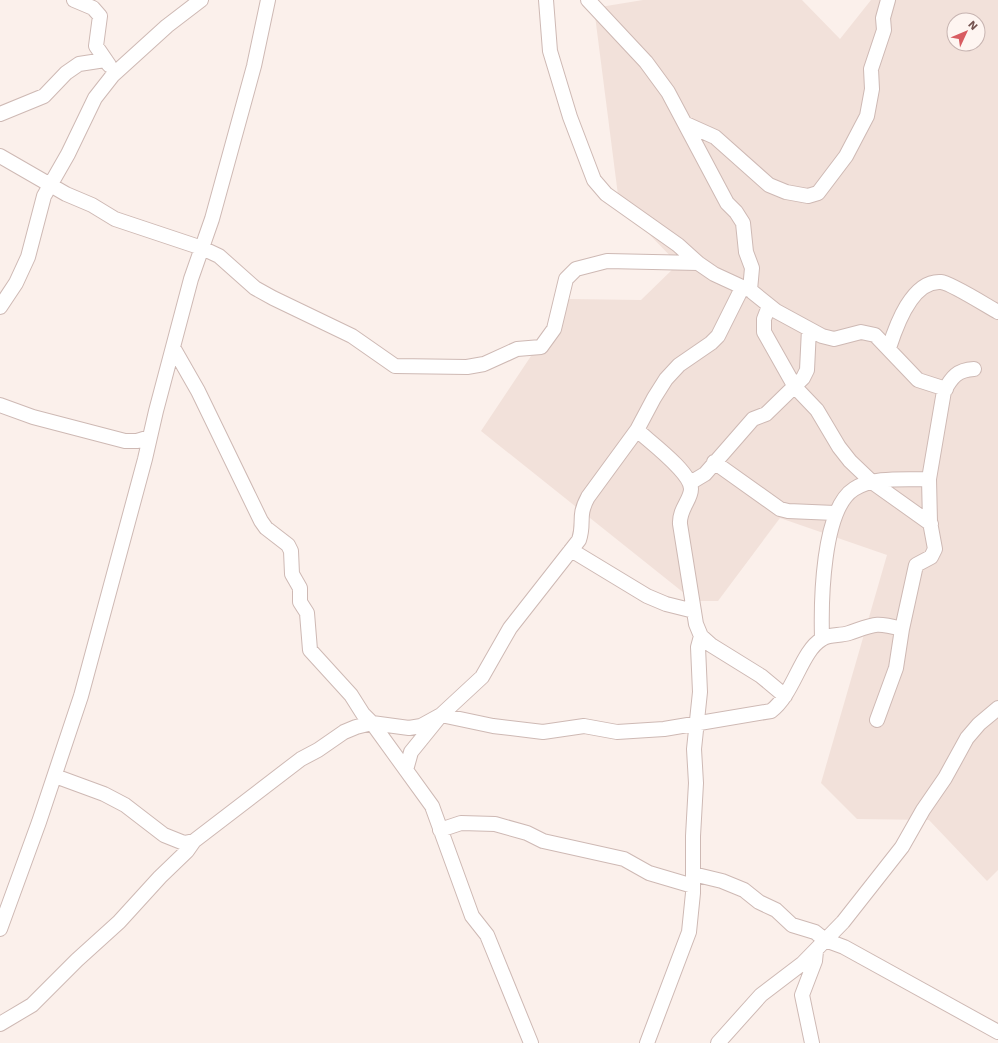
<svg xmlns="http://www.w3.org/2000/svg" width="998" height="1043" font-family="'Work Sans',sans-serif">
<rect width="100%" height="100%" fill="#fbf0eb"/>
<path fill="#f2e1da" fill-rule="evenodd" d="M643,0h159l38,39 31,-39h127v870l-11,11 -58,-61 -72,-1 -36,-36 66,-228 -107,-37 -62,83h-24l-213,-170 88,-132 72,1 37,-36 -59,-61 -25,-195zM954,20h24v24h-24z"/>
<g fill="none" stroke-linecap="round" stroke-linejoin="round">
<g stroke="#ceb9b4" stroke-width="16">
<path id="minor" d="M74,0l19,8 7,8 -4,30 13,19
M546,0l4,51 20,66 24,63 12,14 72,51 20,18 16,11 26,12 2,2 8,2 26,21 46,25 12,3 27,-7 14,3 43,45 28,9
M588,0l58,62 22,30 59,111 9,9 7,11 3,29 6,16 -2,22
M0,114l44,-18 22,-23 13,-9 26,-4
M686,124l29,13 54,48 17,7 22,4 10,-3 28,-37 21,-40 5,-27 -1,-20 13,-39 -1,-12 5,-18
M0,156l66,38 26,11 23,14 87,29 17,8 36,32 18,10 79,38 43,30 72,1 17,-3 33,-15 24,-2 13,-18 12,-50 10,-10 31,-8 91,2
M769,306l-5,13v13l31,55 22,23 22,37 11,14 22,21 59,42
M0,307l16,-24 12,-26 16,-61 24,-42 27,-56 18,-23 54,-49 34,-26
M889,348c7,-22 23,-68 52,-66 10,1 46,24 57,30
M174,349l24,42 63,130 5,7 22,17 3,6 1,23 8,14v14l7,11 3,37 41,45 12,19 9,9 60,83 40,110 15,19 44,108
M0,405l33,12 92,24h12l13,-4
M637,430c13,12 54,42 54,59 0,11 -12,20 -11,35l16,100 5,12 10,9 50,31 24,20
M714,462l66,47 8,2 47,2
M690,483l15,-9 48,-55 13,-5 37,-36 4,-8 2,-41
M571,550l76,46 19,8 28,7
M822,638c-1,-35 0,-129 32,-149 20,-13 52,-9 75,-10
M877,720l19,-52 6,-39 14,-64 15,-8 4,-8 -5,-27 -1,-43 15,-88c8,-14 13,-21 30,-22
M406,770l5,-18 30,-37 41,-38 28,-49 69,-88c6,-18 -2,-23 9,-43l49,-67 17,-32 12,-19 13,-14 32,-22 7,-7 24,-48
M55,776l49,18 21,11 39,30 20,8 10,-2 107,-82 17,-9 26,-18 12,-5 16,-4 37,5 12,-2 20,-11 52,11 50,6 41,-6 33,6 47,-3 107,-18c23,-17 30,-60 51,-72 7,-5 18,-3 27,-6 26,-9 26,-11 53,-4
M440,830l21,-7 34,1 32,9 16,8 81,18 25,14 44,13
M693,874l29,7 22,9 15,12 17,8 16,15 23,7 10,8 19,7 154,85
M0,929l39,-107 42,-126 64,-237 11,-48 35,-132 21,-60 42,-153 14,-66
M0,1024l32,-19 45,-45 42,-38 41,-45 27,-26 7,-10
M647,1043l42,-111 4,-39v-57l3,-53 -2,-34 6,-57 -2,-45 3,-11
M718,1043l43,-48 42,-32 40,-41 59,-75 21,-37 22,-32 22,-40 12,-14 19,-16
M812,1043l-10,-48 13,-34 1,-10"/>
</g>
<use href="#minor" stroke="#fff" stroke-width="14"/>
</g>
<g transform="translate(966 32) rotate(46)"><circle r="19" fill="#fef5f1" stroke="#c7b4b1"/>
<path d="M0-3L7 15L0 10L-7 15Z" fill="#d85c61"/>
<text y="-6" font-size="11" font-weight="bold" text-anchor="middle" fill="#745350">N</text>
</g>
</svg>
